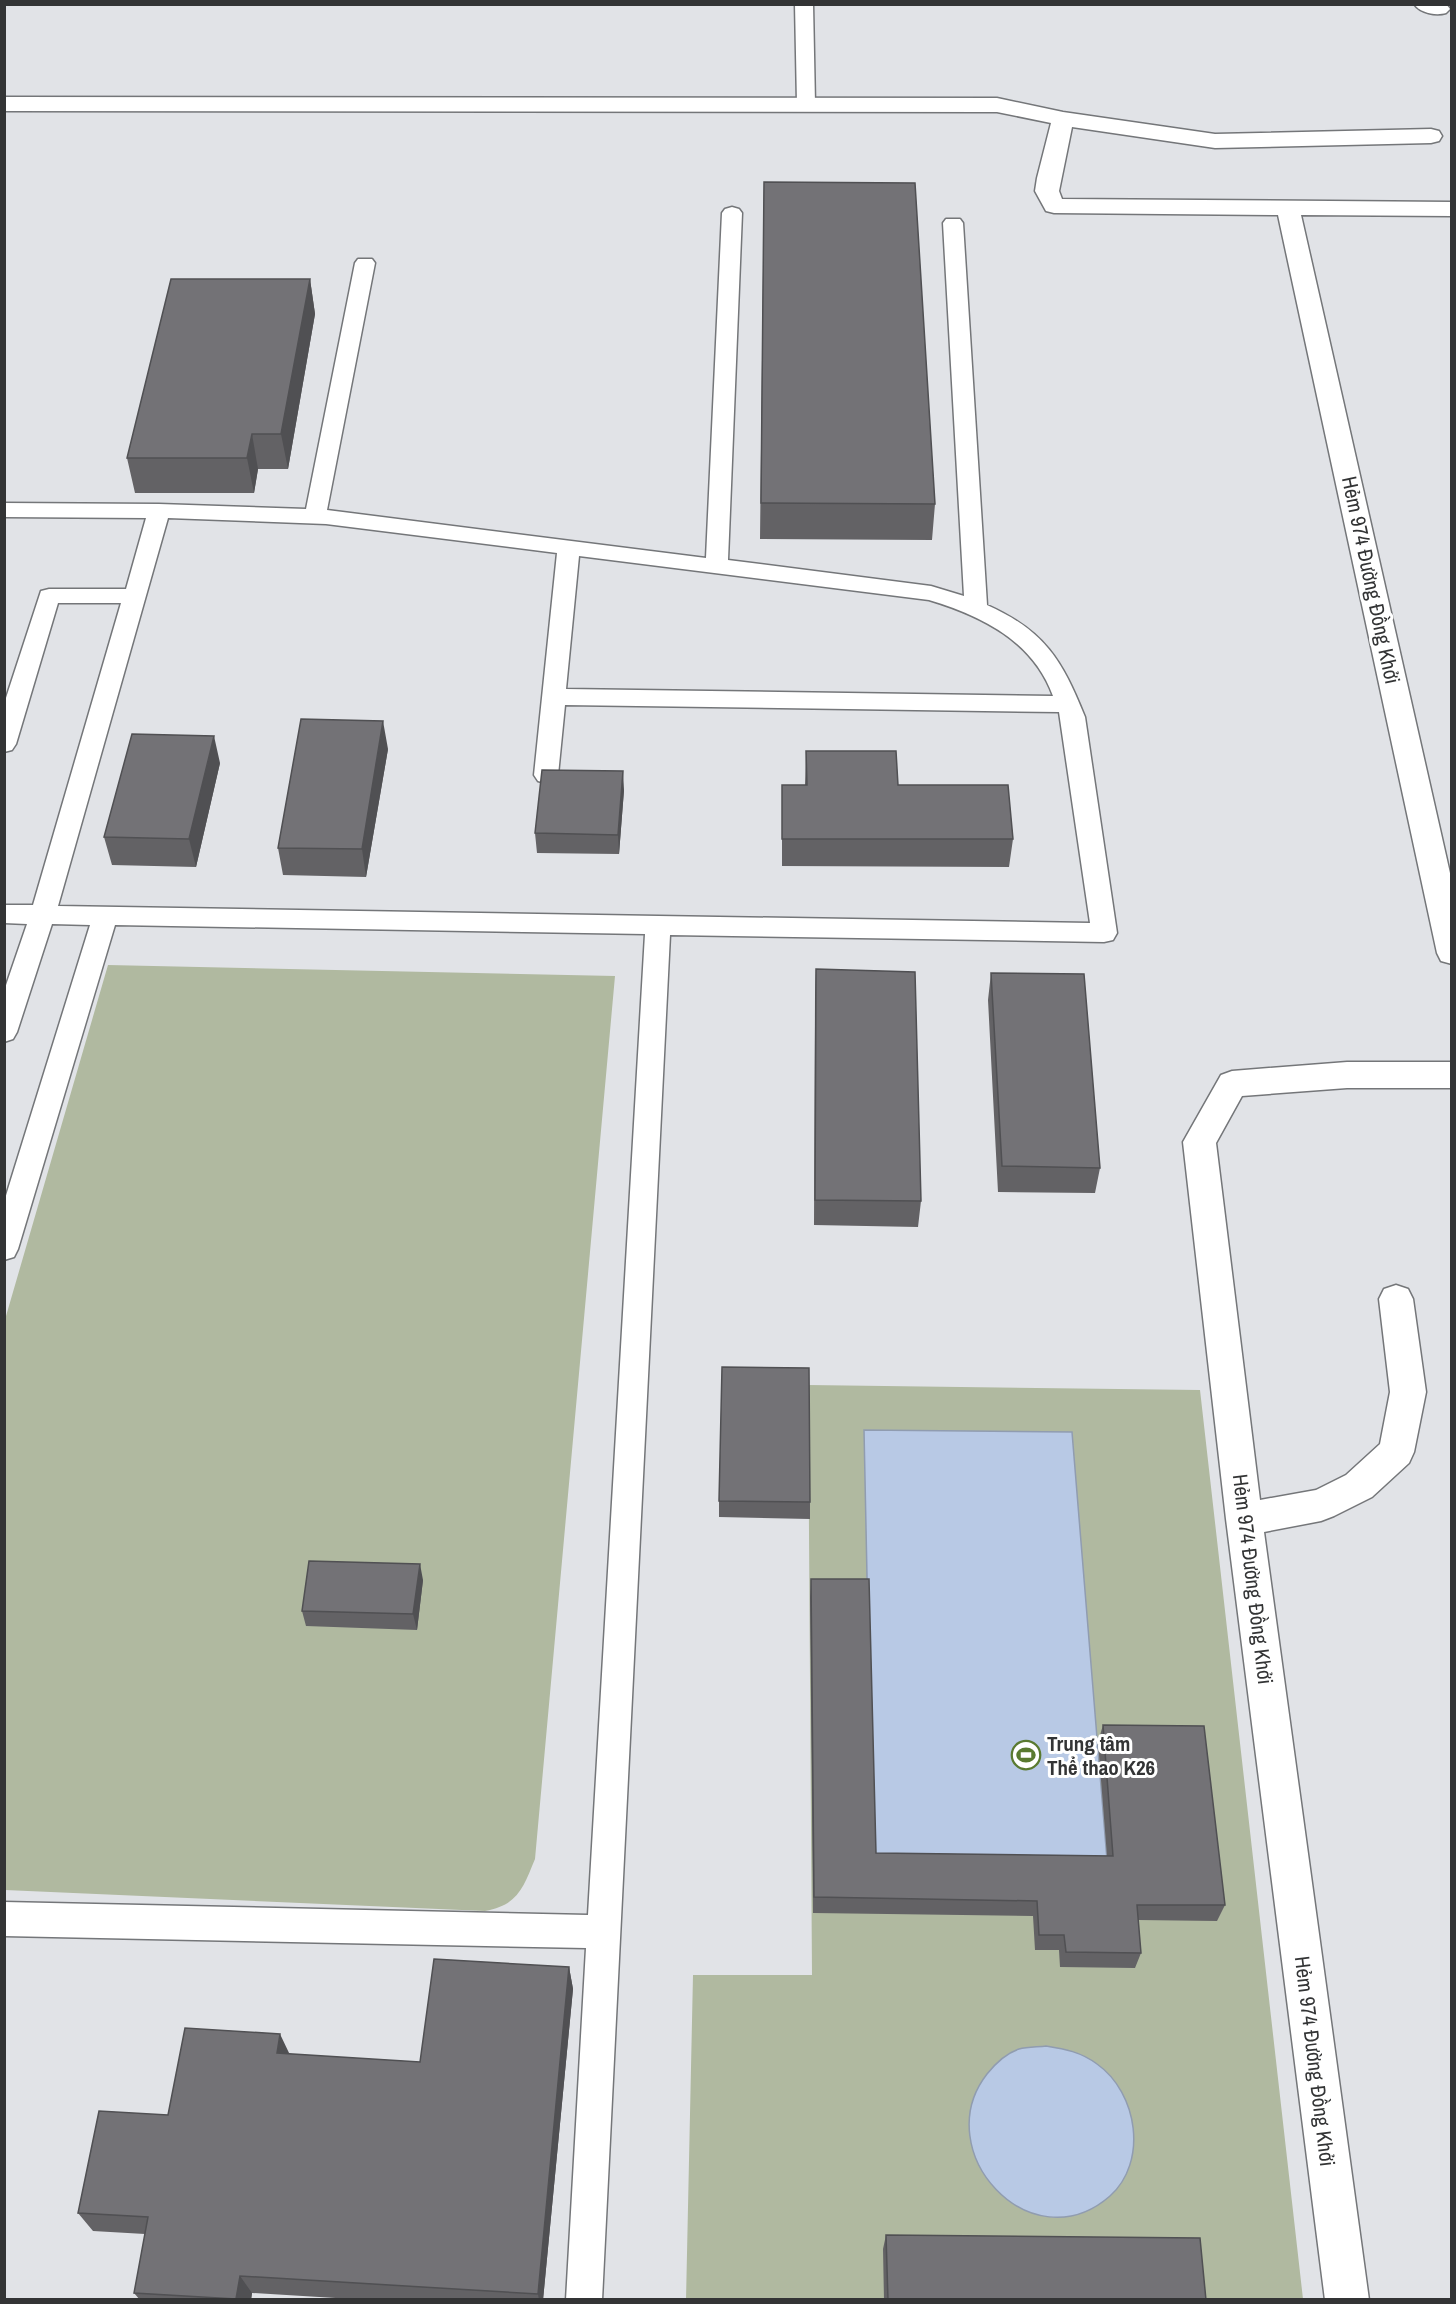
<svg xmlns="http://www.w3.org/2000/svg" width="1456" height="2304" font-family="'Archivo Narrow',sans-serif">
<rect width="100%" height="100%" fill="#e1e3e7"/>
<path fill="#b0b9a0" d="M108,965l507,11 -80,883c-12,29 -17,46 -50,52l-480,-21 -1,-567z
M808,1385l392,5 103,909 -617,1 7,-325h119z"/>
<path fill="#b8c9e5" stroke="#909cb0" stroke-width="1.5" d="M864,1430l208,2 36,440 -235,-3z
M1046,2046c19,3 35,6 51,18 41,29 51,98 13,132 -79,69 -183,-45 -123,-122 8,-10 20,-21 32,-25 8,-2 19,-2 27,-3z"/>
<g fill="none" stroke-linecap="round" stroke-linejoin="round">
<g stroke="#747679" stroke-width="3">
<path id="lane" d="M795,4h18l2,100 -3,4h-12l-3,-4z
M732,207l7,2 3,4 -14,347 203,26 33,10 -21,-373 3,-4h14l3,4 24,382c58,26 75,55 98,112l32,216 -4,7 -9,2 -434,-7 -68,1365h-36l20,-352 -582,-12v-34l584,13 57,-981 -530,-9 -97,324 -4,8 -10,3v-58l86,-277 -38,-1 -35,108 -4,7 -9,3v-51l23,-67 -23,-1v-18h29l88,-302h-63l-42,141 -4,6 -8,2v-48l37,-113 8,-2h77l20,-71 -142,-1v-14l155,1 147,5 49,-246 3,-4h14l3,4 -48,247 379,48 16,-345 3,-4zM168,518l158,6 231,29 -23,222 4,6 8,2 8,-2 4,-6 7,-70 494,7 31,211 -1032,-17zM579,556l350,44c53,16 104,41 124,96l-487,-7z"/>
</g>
<g stroke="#747679" stroke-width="3">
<path id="street" d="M1414,4h32l4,5 -4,4c-10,3 -26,0 -32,-9z
M4,97l993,1 66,14 152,22 216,-5 8,2 3,5 -3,5 -8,2 -216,5 -143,-21 -13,64 3,8 390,3v14l-151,-1 151,667v82l-11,-3 -4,-8 -159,-738 -224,-2 -8,-2 -11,-20 2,-13 14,-55 -54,-11 -993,-1z
M1347,1062h105v26h-105l-105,8 -26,47 44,357 56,-10 30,-15 34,-31 10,-52 -11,-93 5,-10 12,-4 12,4 5,10 13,93 -12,60 -5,11 -37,34 -38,19 -13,5 -57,11 105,768h-44l-99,-781 -43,-377 38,-67 11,-4z"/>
</g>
<use href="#lane" fill="#fff" fill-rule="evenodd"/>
<use href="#street" fill="#fff" fill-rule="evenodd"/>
</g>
<path fill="#636265" d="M764,182l171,322 -3,36 -172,-1z
M310,279l5,35 -27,155h-30l-4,24h-119l-8,-35z
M388,749l-22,128 -83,-2 -5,-27z
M806,751l92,34 115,54 -4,28 -227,-1v-81h23z
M220,763l-24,104 -84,-2 -8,-28z
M624,790l-5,64 -82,-1 -2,-20z
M816,969l105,232 -3,26 -104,-2 1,-229z
M991,973l109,195 -5,25 -97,-1 -10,-192z
M719,1501l91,1v17l-91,-2z
M811,1579l65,274 231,3 -9,-114 5,-17 122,180 -8,16 -79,-1 3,33 -6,15 -75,-1 -1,-17h-24l-2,-34 -220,-3 -3,-316z
M423,1580l-6,50 -111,-4 -4,-15z
M569,1967l4,22 -30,311h-175l-116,-7 -1,7h-111l-6,-7 11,-59 -52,-3 -15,-18 90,-98 122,-61 130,8z
M886,2235l320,65h-322l-1,-51z"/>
<path fill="#505053" d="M310,279l5,35 -27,155 -7,-35z
M252,434l6,35 -4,24 -7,-35z
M383,721l5,28 -22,128 -4,-28z
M214,736l6,27 -24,104 -7,-28z
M623,771l1,19 -5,64 -1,-19z
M420,1564l3,16 -6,50 -4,-16z
M569,1967l4,22 -30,311h-4l-1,-6z
M280,2034l10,21 -13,-2z
M240,2276l12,17 -1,7 -15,-1z"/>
<path fill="#737276" stroke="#505053" stroke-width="1.5" d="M764,182l151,1 20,321 -174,-1z
M171,279h139l-29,155h-29l-5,24h-120z
M301,719l82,2 -21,128 -84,-1z
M132,734l82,2 -25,103 -85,-2z
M806,751h90l2,34h110l5,54h-231v-54h25z
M542,770l81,1 -5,64 -83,-2z
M816,969l99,3 6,229 -106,-1z
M991,973l93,1 16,194 -98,-2z
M722,1367l87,1 1,134 -91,-1z
M309,1561l111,3 -7,50 -111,-3z
M811,1579h58l7,274 237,3 -10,-131 101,1 21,179h-88l4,48 -75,-1 -2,-17h-25l-2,-34 -223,-4z
M434,1959l135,8 -31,327 -298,-18 -4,23 -102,-6 14,-76 -70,-4 21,-102 69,4 17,-87 95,6 -3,19 143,9z
M886,2235l314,3 6,62h-318z"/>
<defs>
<g id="stadium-ring" transform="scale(1.5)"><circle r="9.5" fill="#fff" stroke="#5a7a30" stroke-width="1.5"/><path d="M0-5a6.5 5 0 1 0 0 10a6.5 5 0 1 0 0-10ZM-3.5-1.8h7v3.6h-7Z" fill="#5a7a30"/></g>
</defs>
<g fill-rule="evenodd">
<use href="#stadium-ring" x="1026" y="1755"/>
</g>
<g text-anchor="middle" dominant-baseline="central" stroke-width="6" stroke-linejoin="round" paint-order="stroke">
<g font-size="21" fill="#333435" stroke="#fff">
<text transform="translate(1371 580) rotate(78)">Hẻm 974 Đường Đồng Khởi</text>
<text transform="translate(1253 1579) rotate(83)">Hẻm 974 Đường Đồng Khởi</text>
<text transform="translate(1315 2061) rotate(83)">Hẻm 974 Đường Đồng Khởi</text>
</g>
<g font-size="21" font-weight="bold" fill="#333435" stroke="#fff" text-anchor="start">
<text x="1047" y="1743">Trung tâm<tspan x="1047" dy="24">Thể thao K26</tspan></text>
</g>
</g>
<rect width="1456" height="2304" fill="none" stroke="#333435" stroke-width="12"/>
</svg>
